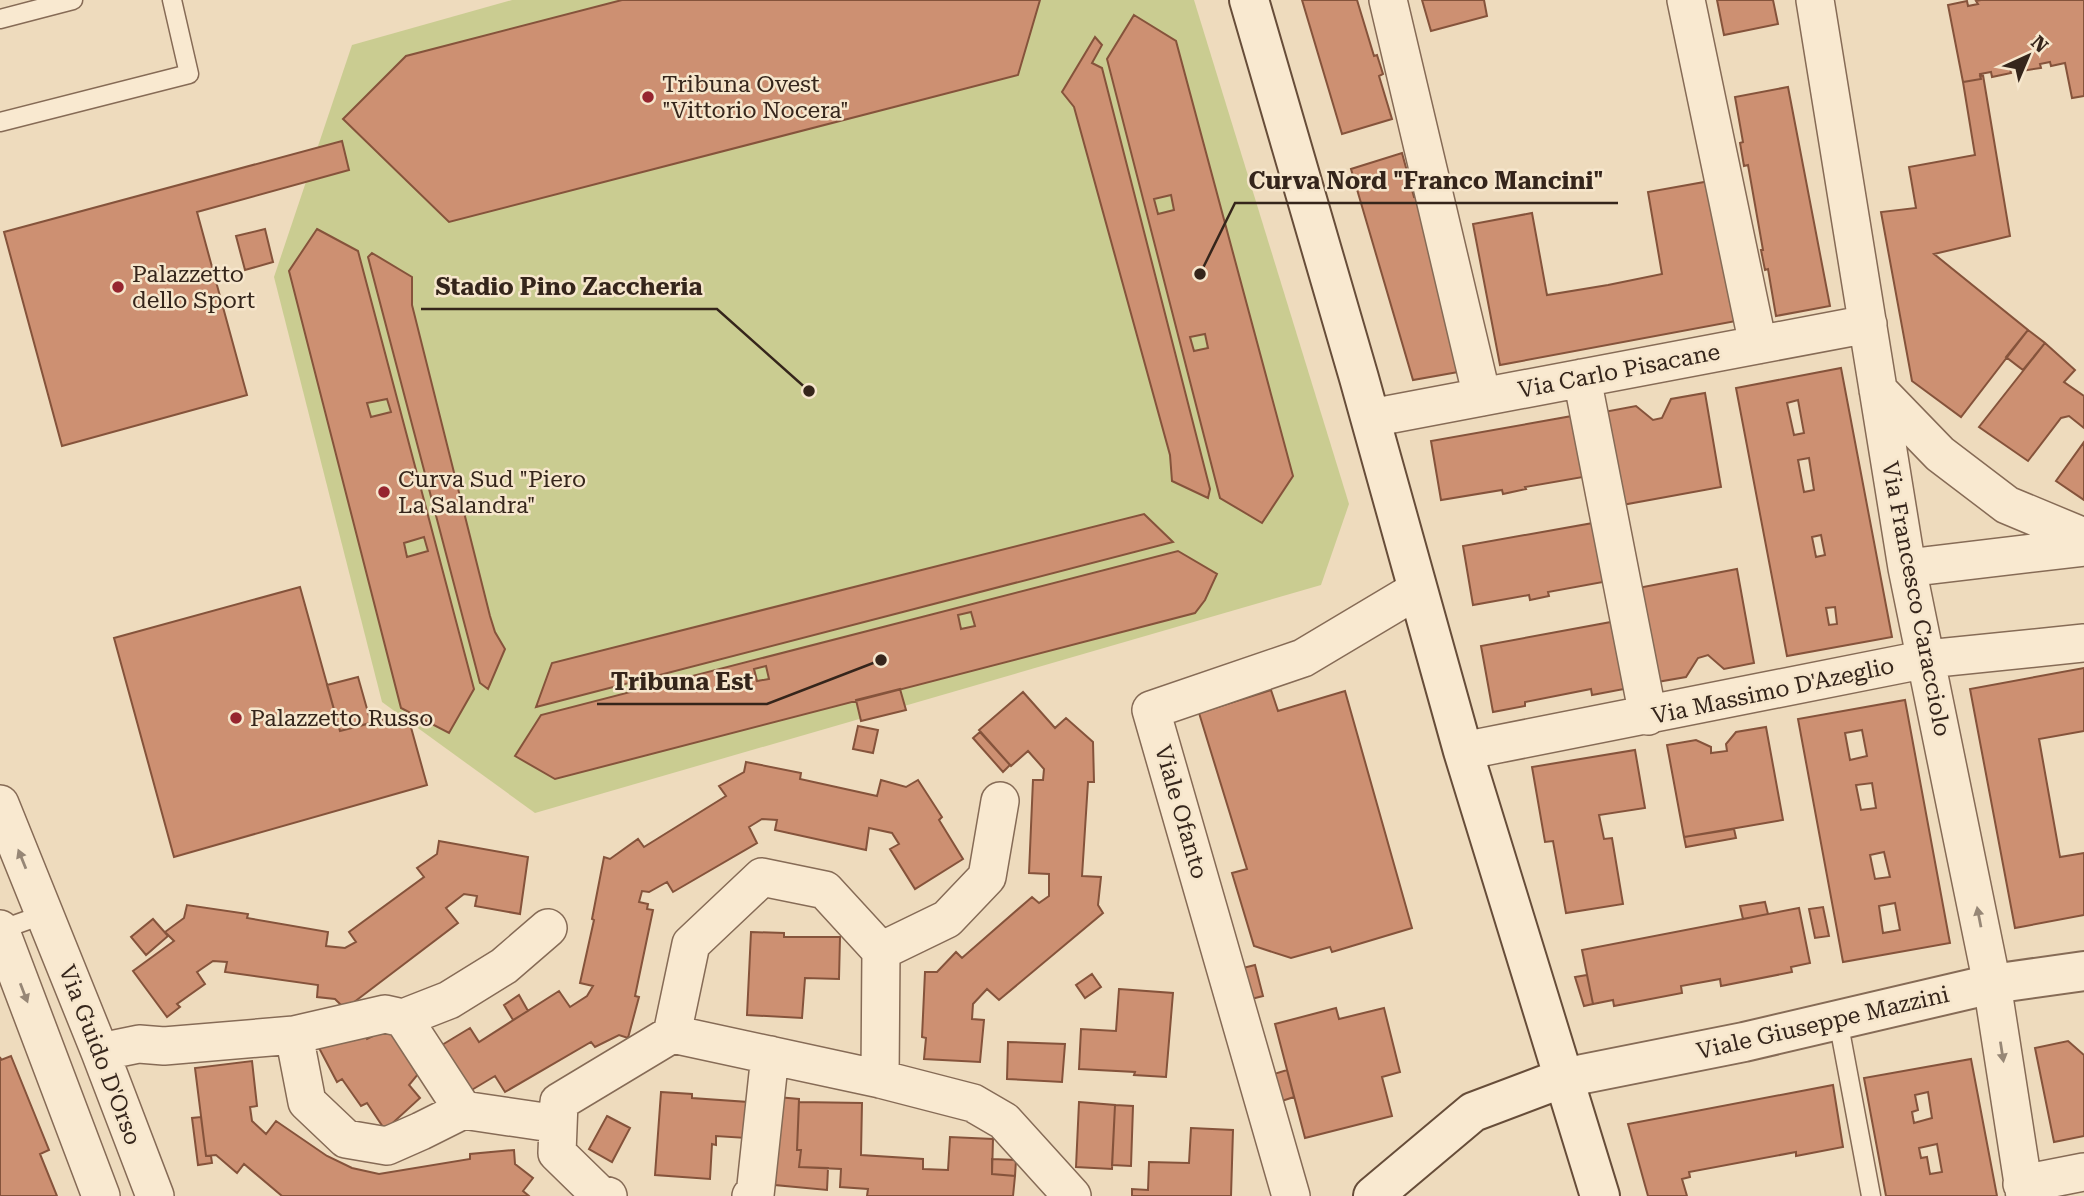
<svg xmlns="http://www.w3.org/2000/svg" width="2084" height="1196" font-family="'Roboto Serif',serif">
<rect width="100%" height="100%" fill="#eedbbd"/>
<path fill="#cacc91" d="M512,0h682l155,504 -28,81 -786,228 -153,-111 -108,-425 78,-232z"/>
<path fill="#cd9072" stroke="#85533b" stroke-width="2" fill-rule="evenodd" d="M622,0h418l-22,75 -569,147 -106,-103 63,-63z
M1302,0h55l17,56 3,-1 6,19 -4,2 13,43 -50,15z
M1422,0h62l3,16 -56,15z
M1717,0h56l5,24 -54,11z
M1981,0h103v96l-12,2 -7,-35 -14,3 -1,-4 -10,2 1,4 -20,3v-4l-11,2 1,4 -19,4 -1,-5 -11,2 1,5 -18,3 -15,-77 19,-4 1,5 10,-2 -2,-3z
M1134,15l42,26 117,435 -31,47 -42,-25 -113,-439zM1171,195l3,15 -16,4 -4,-15zM1205,334l3,14 -14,3 -4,-14z
M1095,37l7,8 -10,18 10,5 108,421 -2,9 -36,-17 -2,-26 -96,-348 -12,-15z
M1983,75l27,161 -76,18 94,76 -67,87 -49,-36 -31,-169 35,-4 -7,-41 66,-12 -12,-73 18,-3 -1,-3z
M1788,87l42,219 -54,10 -8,-47 -3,1 -4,-20h2l-15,-85 -4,1 -4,-23 3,-1 -8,-45z
M342,141l7,29 -152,42 50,183 -185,51 -58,-214z
M1402,153l12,44 4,-1 46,175 -51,9 -62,-211z
M1710,181l26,140 -236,44 -27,-141 59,-11 15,82 61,-10 54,-11 -14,-82z
M265,229l8,33 -28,8 -9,-34z
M317,229l41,22 116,438 -25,44 -48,-25 -112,-437zM387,399l4,13 -20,5 -4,-14zM424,537l4,14 -21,6 -3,-14z
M372,253l40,24v28l78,311 5,16 10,17 -17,40 -8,-6 -112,-426z
M2028,330l17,13 -22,27 -17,-13z
M2045,343l30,27 -11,12 20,14v32l-15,-12 -8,2 -33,43 -49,-34z
M1841,368l51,269 -105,19 -51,-268zM1798,400l6,33 -10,2 -7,-32zM1809,458l5,32 -10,2 -6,-32zM1821,535l4,20 -9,2 -4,-20zM1835,607l2,17 -8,1 -3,-17z
M1705,393l16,94 -99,18 -18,-93 32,-6 17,14 9,-2 9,-19z
M1572,416l11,61 -58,10 1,2 -23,5 -1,-4 -61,10 -10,-59z
M2084,442v58l-28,-19z
M1144,514l29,28 -637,165 16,-44z
M1593,523l10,59 -55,10 1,4 -19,4 -1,-5 -56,10 -10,-59z
M1178,551l39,23 -12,26 -10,13 -640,166 -40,-23 26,-41zM971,612l4,14 -14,3 -3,-14zM766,666l3,13 -12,2 -3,-12z
M1737,569l17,94 -30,6 -16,-14 -10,3 -12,19 -29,5 -19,-94z
M300,587l40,144 67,-18 20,72 -253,72 -60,-219z
M1611,622l13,67 -32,6 -1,-6 -66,13v4l-32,6 -12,-66z
M2084,668v63l-45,8 21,118 24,-4v62l-69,13 -45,-239z
M358,677l13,46 -31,8 -13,-46z
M900,689l6,21 -45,11 -5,-21z
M1271,690l7,21 67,-20 67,237 -80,24 -2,-5 -39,11 -37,-12 -22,-73 15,-4 -48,-156z
M1023,692l32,36 11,-10 27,24 1,40h-6l-6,94 19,1 -3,28 5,8 -104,87 -12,-11 -14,15 -1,15 12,1 -4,42 -56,-3 2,-21 -4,-1 3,-65h12l19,-20 6,6 70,-61 7,6 10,-7v-22l-20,-1 4,-93h10l1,-11 -16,-18 -17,15 -32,-36z
M1905,700l45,243 -107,19 -45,-243zM1862,730l5,26 -17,4 -5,-27zM1872,783l4,25 -15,2 -5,-25zM1884,852l6,25 -15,2 -5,-24zM1895,903l5,27 -17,3 -4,-27z
M858,726l20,4 -5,23 -20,-4z
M1766,727l17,93 -99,17 -17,-92 29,-5 15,7v6l16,-2 -1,-7 10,-12z
M980,732l30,33 -7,7 -30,-34z
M1635,750l10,58 -46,7 5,24 8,-1 11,66 -57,9 -13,-72 -8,1 -13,-75z
M746,762l55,11 -1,6 77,17 4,-16 25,7 12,-7 24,37 -3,3 24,39 -48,30 -25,-40 9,-5 -7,-11 -23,-5 -3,22 -91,-20 2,-10 -15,-1 -13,8 8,16 -84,49 -6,-10 -18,10 -7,-1 -3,11 9,2 -1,5 6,1 -18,86 4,1 -11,41 -9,-3 -24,12 -4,-5 -86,50 -10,-16 -30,18 -28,-46 33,-20 9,14 80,-51 11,16 17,-11 6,-10 -13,-3 14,-63 -2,-1 12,-62 6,2 28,-20 6,8 82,-51 -7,-10 25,-14z
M1734,829l2,9 -50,9 -2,-10z
M439,841l89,16 -8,57 -45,-8 2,-10 -13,-2 -18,14 12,15 -113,86 -10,-10 -18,-2 1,-12 -93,-13 2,-10 -14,-1 -16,11 8,12 -28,20 3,3 -13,10 -34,-46 41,-30 -9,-9 19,-14 3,-13 61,9 -1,4 81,14 -2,14 19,2 11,-6 -7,-10 75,-55 -7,-9 20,-14z
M1765,902l3,12 -25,5 -3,-13z
M1823,907l6,29 -14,2 -6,-29z
M1799,908l11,55 -19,4 1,5 -71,14 -1,-7 -39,7 1,7 -68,13 -1,-6 -20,4 -11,-54z
M153,919l15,17 -22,19 -15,-18z
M751,932l33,1v4h56l-1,42 -34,-1 -3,40 -55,-3z
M1255,965l8,31 -23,6 -9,-31z
M1092,974l9,13 -16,11 -9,-13z
M1587,975l6,29 -9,2 -9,-29z
M1119,989l54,4 -7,84 -32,-2 1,-3 -56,-3 2,-40 35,2z
M519,995l9,16 -15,9 -9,-15z
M1336,1008l3,11 45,-11 16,64 -18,5 10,39 -87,22 -30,-114z
M391,1027l28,46 -10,12 11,13 -35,32 -18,-27 -6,3 -19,-27 -5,3 -19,-36 47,-10 2,3z
M2068,1041l16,14v81l-30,6 -19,-94z
M1008,1042l57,2 -3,38 -55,-3z
M11,1056l38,94 -9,4 17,42h-57v-139l1,3z
M1971,1059l26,137h-111l-22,-118zM1928,1092l4,26 -18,5 -2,-11 6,-2 -3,-15zM1937,1144l5,28 -12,2 -3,-17 -6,1 -2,-10z
M252,1061l5,45 -7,1 2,14 14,13 10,-13 51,35 25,12 27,6 91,-15v-5l44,-4 1,14 18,14 -10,13 6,5h-247l-38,-32 -7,9 -21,-18 -10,1 -11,-88z
M1287,1070l7,27 -25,8 -8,-27z
M1833,1085l10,62 -47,9v-4l-107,20 1,5 -8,2 5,17h-39l-20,-72z
M661,1092l31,2v4l56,4 -2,36 -30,-2v9l-4,-1 -2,35 -55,-4z
M777,1097l22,2 -2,51h4l-2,17 29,1 -1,22 -52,-5z
M799,1102l63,1 -1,52 62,4v10l25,1 2,-33 43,2 -1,35 23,2 -2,20h-146l1,-7 -28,-2 1,-18 -42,-2 2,-17h-4z
M1079,1102l36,3 -3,64 -36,-2z
M1115,1105l18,1 -2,60 -19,-1z
M607,1116l23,12 -18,34 -23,-13z
M201,1117l5,39h5l1,7 -14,2 -6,-47z
M1191,1128l42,2 -2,66h-99v-7l16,1 1,-28 40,1z
M992,1159l24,1 -1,16 -23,-2z"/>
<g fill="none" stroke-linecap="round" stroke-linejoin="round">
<g stroke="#866b56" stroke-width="21">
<path id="service" d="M0,19l73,-19
M0,122l189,-48 -17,-74
M0,930l45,-16
M1838,1020l33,176"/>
</g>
<g stroke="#866b56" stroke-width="40">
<path id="minor" d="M1388,0l94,397
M1686,0l72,345
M1815,0l92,568 85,416 33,212
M1582,378l66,338
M1878,390l62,64 67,51 77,32
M1371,418l497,-94
M1907,568l177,-21
M1463,751l464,-92 157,-16
M0,804l100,248 55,144
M0,929l101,267
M881,951l66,-32 40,-42 13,-76
M403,1018l46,-18 55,-34 44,-38
M100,1052l39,-8 25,2 130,-11
M880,1079l1,-128 -56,-61 -63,-13 -71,67 -19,90 208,45 93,24 31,18 68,75
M463,1110l-60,-92 -18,-4 -91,21 13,67 39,37 41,7 34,-15 42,-21 95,14
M2022,1184l62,-12
M608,1196l-9,-2 -42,-41 2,-51 113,-68
M751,1196l4,-1 15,-140
M1291,1196l-140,-486 152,-52 114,-68"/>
</g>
<g stroke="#866b56" stroke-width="42">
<path id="tertiary" d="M1563,1078l181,-36 248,-58 92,-13"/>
</g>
<g stroke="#674d39" stroke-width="42">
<path id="secondary" d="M1249,0l110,378 104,373 137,445
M1373,1196l100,-84 90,-34"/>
</g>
<use href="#service" stroke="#f9e9d0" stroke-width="18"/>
<use href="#minor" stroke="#f9e9d0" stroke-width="37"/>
<use href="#tertiary" stroke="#f9e9d0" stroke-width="38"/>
<use href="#secondary" stroke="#f9e9d0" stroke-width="38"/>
</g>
<defs><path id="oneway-solid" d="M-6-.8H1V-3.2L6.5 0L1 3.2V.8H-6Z" transform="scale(1.75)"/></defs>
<g fill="#978776">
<use href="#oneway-solid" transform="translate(22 859) rotate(-112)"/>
<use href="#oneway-solid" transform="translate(1979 917) rotate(-101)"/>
<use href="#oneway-solid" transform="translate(24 993) rotate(69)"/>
<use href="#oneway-solid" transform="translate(2002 1052) rotate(81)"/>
</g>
<g fill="#96252f" stroke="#f6e6cc" stroke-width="2.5">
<circle cx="648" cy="97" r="7"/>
<circle cx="118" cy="287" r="7"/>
<circle cx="384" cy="492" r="7"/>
<circle cx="236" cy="718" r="7"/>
</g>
<g text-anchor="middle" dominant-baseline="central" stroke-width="5" stroke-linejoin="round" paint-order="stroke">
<g font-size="23" fill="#35251b" stroke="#f6e6cc" text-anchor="start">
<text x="662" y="84">Tribuna Ovest<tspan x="662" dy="26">"Vittorio Nocera"</tspan></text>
<text x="132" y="274">Palazzetto<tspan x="132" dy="26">dello Sport</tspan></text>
<text x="398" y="479">Curva Sud "Piero<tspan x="398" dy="26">La Salandra"</tspan></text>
<text x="250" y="718">Palazzetto Russo</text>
</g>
<g font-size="23" fill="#35251b" stroke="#f6e6cc">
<text transform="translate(1619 371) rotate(-11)">Via Carlo Pisacane</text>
<text transform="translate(1916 599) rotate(79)">Via Francesco Caracciolo</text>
<text transform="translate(1773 691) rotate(-12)">Via Massimo D'Azeglio</text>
<text transform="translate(1181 812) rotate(74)">Viale Ofanto</text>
<text transform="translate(1823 1023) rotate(-13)">Viale Giuseppe Mazzini</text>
<text transform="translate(100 1055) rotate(69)">Via Guido D'Orso</text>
</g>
</g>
<path fill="none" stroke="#35251b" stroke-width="2.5" d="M1200 274L1235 203H1618M809 391L717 309H421M881 660L767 704H597"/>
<g fill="#35251b" stroke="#f6e6cc" stroke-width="2.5">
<circle cx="1200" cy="274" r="7"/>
<circle cx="809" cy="391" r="7"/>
<circle cx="881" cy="660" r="7"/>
</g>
<g font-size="24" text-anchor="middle" font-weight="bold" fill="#35251b" stroke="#f6e6cc" stroke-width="5" stroke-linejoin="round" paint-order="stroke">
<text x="1426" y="189">Curva Nord "Franco Mancini"</text>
<text x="569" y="295">Stadio Pino Zaccheria</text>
<text x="682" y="690">Tribuna Est</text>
</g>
<g transform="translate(2028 56) rotate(44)" stroke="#f6e6cc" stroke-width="5" paint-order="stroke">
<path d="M0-5L12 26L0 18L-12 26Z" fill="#35251b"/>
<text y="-10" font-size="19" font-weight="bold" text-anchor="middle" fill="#35251b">N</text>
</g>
</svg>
